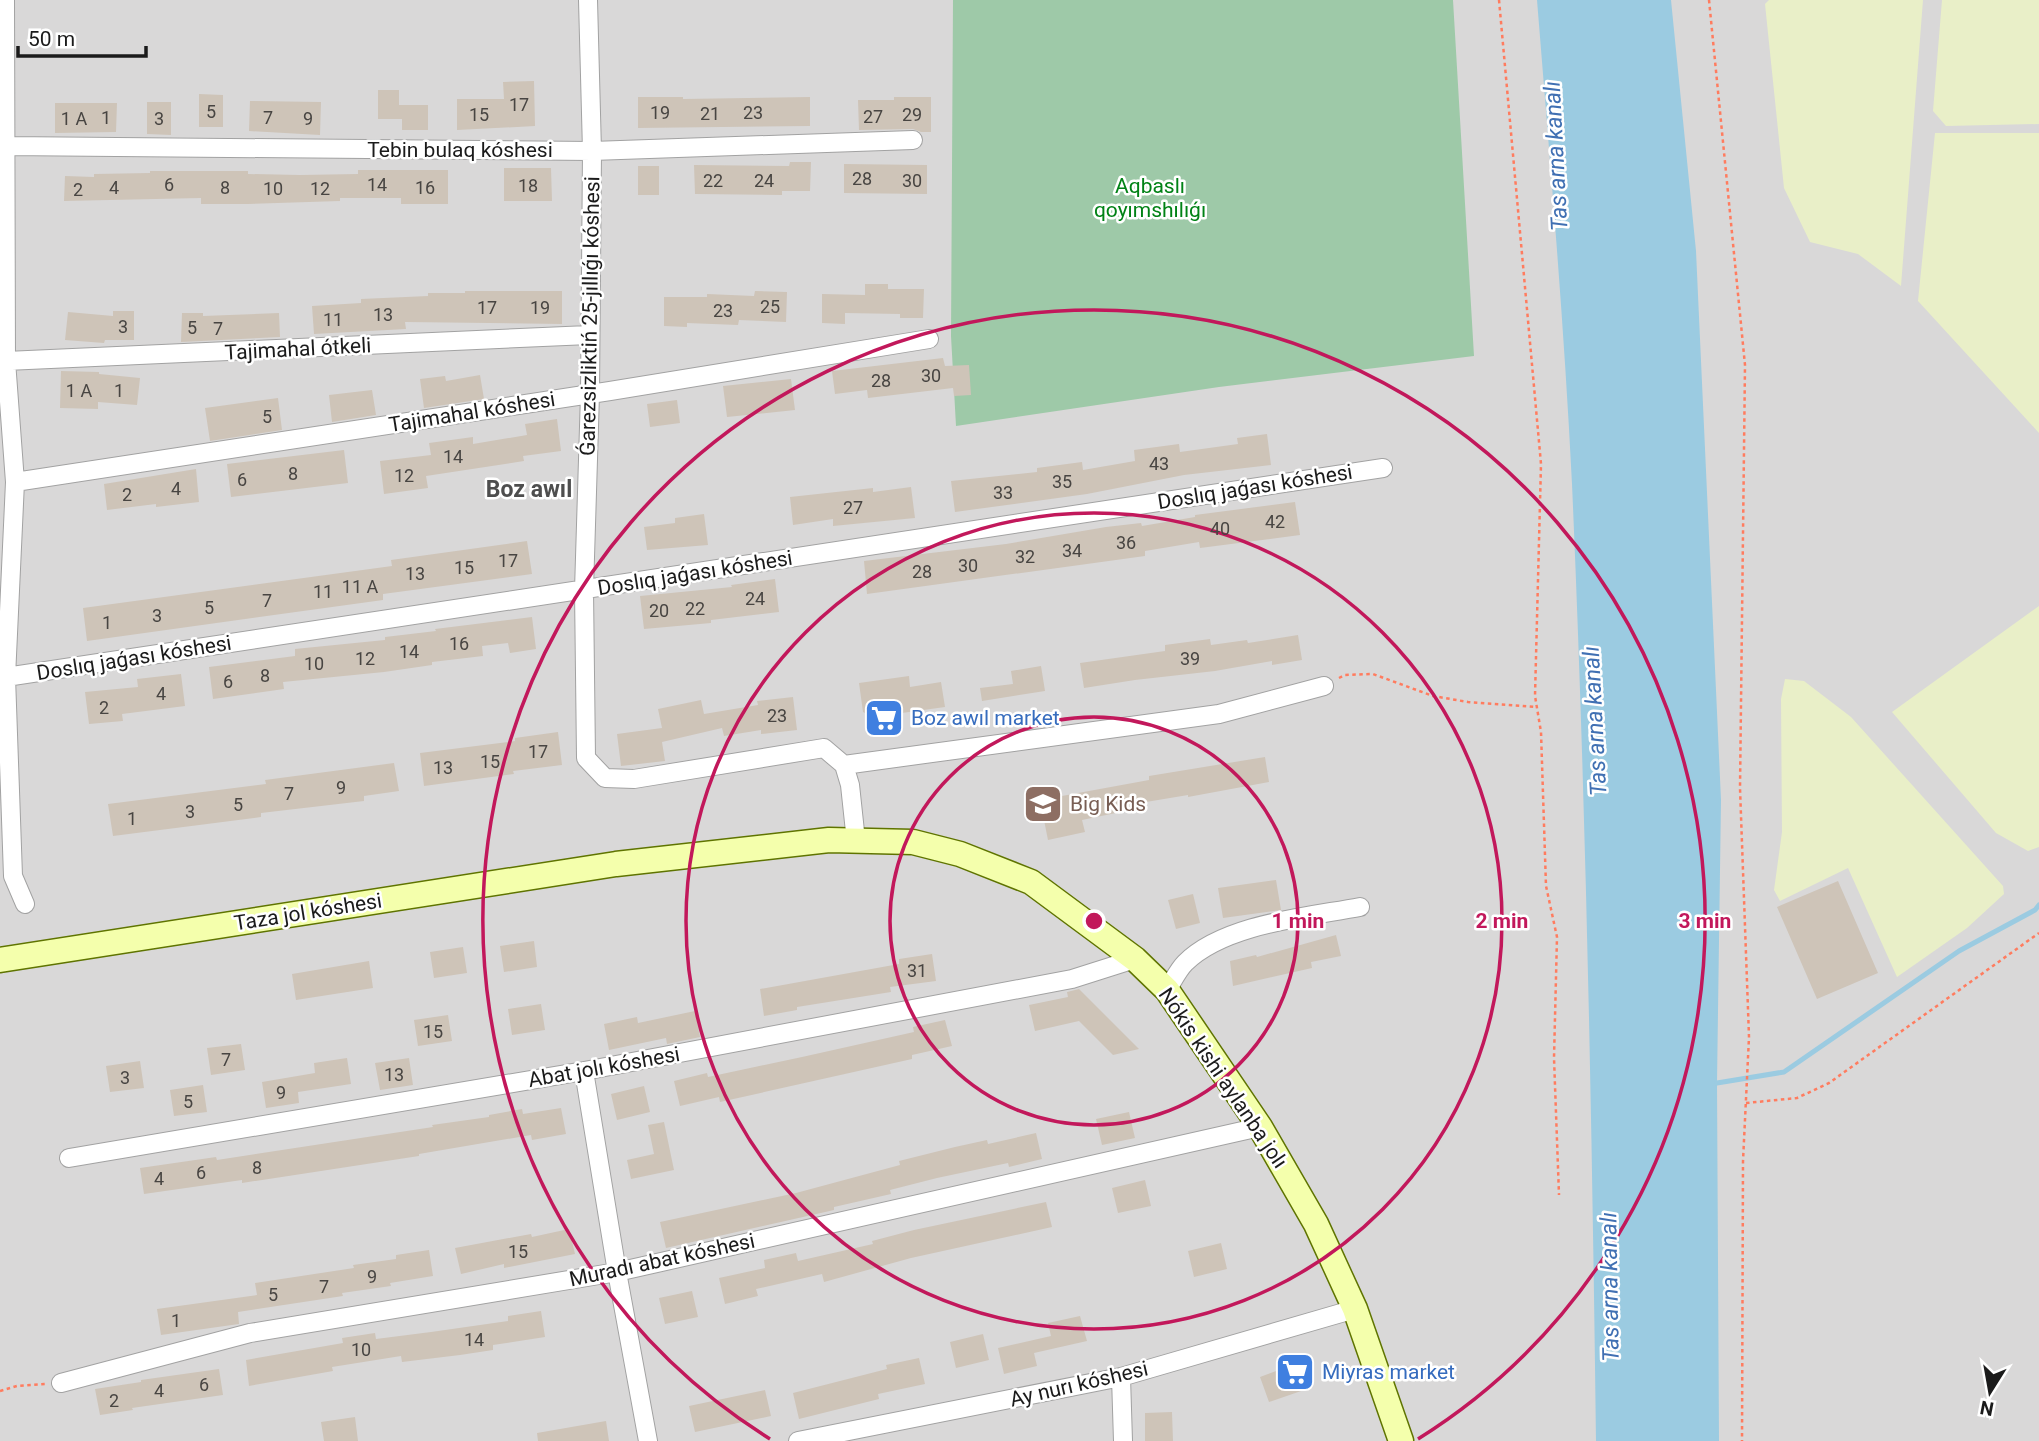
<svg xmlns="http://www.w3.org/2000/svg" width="2039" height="1441" font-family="Roboto,sans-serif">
<rect width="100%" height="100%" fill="#eeeadf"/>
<path fill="#d9d8d8" d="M0,0h2039v1441h-2039z"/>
<path fill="#e9efc8" d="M1769,0h154l-22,286 -43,-32 -48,-12 -26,-54 -19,-184z
M1942,0h97v124l-93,2 -13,-15z
M1935,133h104v300l-121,-132z
M2039,606v241l-11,4 -32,-18 -104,-121z
M1785,679l19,2 47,36 152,169 1,8 -37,34 -70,49 -49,-109 -68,33 -6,-11 8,-58 -1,-133z"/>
<path fill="#9ec9a8" d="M953,0h500l21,356 -255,31 -263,39 -5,-90z"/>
<path fill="#9bcbe1" d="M1537,0h134l25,251 25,549 -4,283 2,358h-123c-4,-319 -10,-638 -24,-957 -8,-161 -22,-323 -35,-484z"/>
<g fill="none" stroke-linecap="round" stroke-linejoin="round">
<path stroke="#9bcbe1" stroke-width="5" d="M1717,1083l67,-11 175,-121 76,-41 4,-5"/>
</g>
<path fill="#cec4b8" d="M534,81l1,45 -78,4v-31h47l-1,-17z
M378,90h21v15h29v25h-26v-11h-24z
M199,94l24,1v32h-24z
M638,97h45v2l127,-2v29l-172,2z
M894,97h37v35h-10l-8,-3 -54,1 -1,-30h36z
M250,101l71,1 -1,33 -71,-4z
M147,102h24v33l-24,-1z
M55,103h62l-1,29 -61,1z
M790,162h21l-1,29h-28v4l-87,-1 -1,-29 95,1z
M844,164l83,1v29l-83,-1z
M638,166h21v29h-21z
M504,168h47l1,33h-48z
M358,170h90v34h-47v-6h-61v3l-92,3h-47v-6l-137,3 1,-25 29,1v-3l56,-1v-2h98v3l52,1 58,-1z
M865,284h23v5h36l-1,29h-23v-4l-55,-1v11l-23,-1v-29l43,1z
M465,291h97v33l-157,-2 1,7 -92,5 -2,-28 49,-3v-4l67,-3v-3h37z
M755,291l32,1 -1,30 -47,-2 -1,5 -51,-2v4l-23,-1v-29h43v-3l47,2z
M113,311h21v29h-29l-1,3 -39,-3 3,-28 45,4z
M182,313h21v3l76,-3 1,24 -99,5z
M943,358l2,8 24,-1 2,30 -17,1 -1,-8 -85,10 -1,-8 -32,4 -3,-23z
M61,371l38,1v2l41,4 -3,27 -39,-3v7l-38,-1z
M480,375l4,24 -60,9 -4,-29 25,-3 1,5z
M791,379l4,31 -68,7 -4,-31z
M372,390l4,25 -44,7 -3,-27z
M278,398l4,32 -72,11 -5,-33z
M677,400l3,23 -30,4 -3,-23z
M557,419l4,32 -38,5 1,5 -98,15 2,12 -44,6 -4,-33 51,-6 -2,-12 44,-6v7l54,-9 -2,-11z
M1267,434l4,31 -87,10 -97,19 -132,18 -4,-31 86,-9v-4l45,-6 1,8 52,-9 -1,-11 45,-6 1,8 58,-8 -1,-6z
M344,450l4,33 -117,14 -4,-33z
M196,469l3,33 -43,5v-3l-49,6 -3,-26z
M911,487l4,31 -82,8v-7l-40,6 -3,-28 83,-9v4z
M1295,502l5,33 -100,13 -1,-6 -54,9v5l-278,38 -3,-33 142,-17 100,-17 35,-4 1,3 53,-9v-2z
M704,514l4,31 -61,5 -3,-23 31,-4v-5z
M527,541l5,33 -149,20v6l-296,41 -4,-33 309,-42 -1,-6z
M775,579l4,33 -68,8v3l-67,6 -4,-33 92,-9 -1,-2z
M532,617l4,32 -26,4 -2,-10 -26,3 1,10 -51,6v3l-48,7 -101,10 1,7 -71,10 -4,-32 86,-11v-7l90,-9v-3l51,-6 -1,-2z
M1298,635l4,25 -30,5v-4l-57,10 -80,9 -51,8 -4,-25 85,-12v-6l45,-6 1,6 36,-5 1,3z
M1041,666l4,25 -63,10 -2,-13 33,-4 -2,-13z
M181,674l4,32 -63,8 1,7 -34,3 -4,-32 53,-5 -1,-8z
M909,676l1,11 31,-5 4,25 -72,10 -10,-5 -4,-29z
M793,697l4,33 -36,4v-4l-37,6 -2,-8 -60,14 3,19 -44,5 -4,-32 45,-6 -4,-19 43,-9 3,14 54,-9 -1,-4z
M558,732l4,33 -49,6 1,3 -90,12 -4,-33 95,-12v-3z
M1265,757l4,25 -81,15v-2l-54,9 1,5 -53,11 3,12 -37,8 -8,-40 109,-20v-4z
M394,763l5,28 -35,5v5l-103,12v4l-148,19 -5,-32 158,-20 -1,-4z
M1276,880l5,30 -58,8 -5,-30z
M1838,881l40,92 -61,26 -40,-92z
M1193,894l7,29 -24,6 -8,-29z
M1336,935l5,21 -30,6 1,6 -79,18 -3,-25 26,-6 1,2z
M534,941l3,26 -33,5 -4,-26z
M463,947l4,26 -33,5 -4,-26z
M932,954l4,27 -46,6 1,5 -94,15v3l-33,6 -4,-27 139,-25v-5z
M369,961l4,27 -77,12 -4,-26z
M1079,989l60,60 -26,6 -34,-34 -44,10 -6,-26 39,-8 -1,-5z
M541,1004l4,26 -33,5 -4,-26z
M695,1011l5,26 -33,7 -1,-6 -57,12 -5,-26 33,-7 1,6z
M448,1015l4,26 -34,5 -4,-26z
M945,1020l7,26 -40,9v4l-192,43 -1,-5 -39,9 -6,-25 33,-8 1,4 94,-20 112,-25 -1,-5z
M241,1044l4,26 -34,5 -4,-27z
M347,1058l4,26 -53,8 1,11 -33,5 -4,-26 53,-9 -1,-10z
M409,1058l4,27 -33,5 -5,-27z
M140,1061l4,27 -34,4 -4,-26z
M203,1085l4,27 -33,4 -4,-26z
M644,1086l6,26 -33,8 -6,-26z
M561,1108l5,26 -34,6 -1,-5 -112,19v2l-177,27v-3l-98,14 -4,-26 76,-11 1,3 216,-33 -1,-2 57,-8v-2l33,-6 1,5z
M1129,1112l6,26 -33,7 -6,-26z
M664,1122l10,48 -43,9 -4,-19 27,-6 -6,-29z
M1036,1133l6,26 -33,8 -1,-4 -71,15 -47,12 1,4 -57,13v3l-168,38 -6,-26 136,-29 104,-28 -1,-4 56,-14 32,-7 1,4z
M1145,1180l6,26 -33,7 -6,-25z
M1046,1202l6,25 -141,31 -87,24 -2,-8 -66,15 2,7 -33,8 -6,-26 46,-10 -1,-8 32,-7 2,8 75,-17 -1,-3 42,-11z
M569,1229l6,25 -71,14v-4l-43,10 -6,-26 76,-14 1,3z
M1221,1243l6,26 -33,8 -6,-26z
M429,1250l4,26 -43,7 1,3 -49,7 1,3 -105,16 1,12 -78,11 -4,-26 100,-14 -2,-12 99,-15 -1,-3 43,-6v-4z
M692,1291l6,26 -33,7 -6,-26z
M541,1311l4,26 -52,8v5l-33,5 -58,7 -1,-6 -69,11 1,4 -84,15 -3,-26 97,-17 -1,-5 33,-5 1,6 55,-7 77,-11v-5z
M1080,1316l7,25 -53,12 3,13 -33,8 -6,-26 53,-12 -3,-13z
M983,1334l6,26 -33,8 -6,-26z
M919,1358l6,26 -47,10 1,5 -80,20 -6,-26 94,-24 -1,-4z
M1295,1364l9,26 -35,12 -9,-25z
M219,1369l4,26 -91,13 1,2 -33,5 -5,-26 46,-7v-2z
M765,1390l6,26 -76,16 -6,-26z
M1172,1412l1,29h-28v-28z
M355,1417l3,24h-34l-3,-19z
M606,1421l3,20h-71l-1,-8z"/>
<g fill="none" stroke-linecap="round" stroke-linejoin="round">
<g stroke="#a2a2a2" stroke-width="20">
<path id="minor" d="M5,0l1,361 9,121 -9,195 7,199 12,28
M588,0l4,151 -2,243 -6,196 2,168 19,20 29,1 190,-31 20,17 6,20 6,56
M6,146l586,5 321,-11
M6,361l583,-26
M15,482l595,-91 319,-52
M6,677l1377,-209
M844,765l375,-51 105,-28
M1167,990c6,-9 11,-20 18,-27 39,-39 122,-46 175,-56
M584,1071l33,201 31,169
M69,1158l515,-87 488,-92 63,-20
M1121,1377l2,64
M61,1383l189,-50 367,-61 643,-145
M798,1441l323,-64 234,-68"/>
</g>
<g stroke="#5f7400" stroke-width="27">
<path id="secondary" d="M0,960l616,-96 213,-24 84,2 47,12 71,28 104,77 32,31 93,137 56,97 39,85 46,132"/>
</g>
<path stroke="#ff7c5f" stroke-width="2.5" stroke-dasharray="3.5 3.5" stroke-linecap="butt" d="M1499,0l42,464 -6,232 6,36 5,154 11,51 -3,121 5,137
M1709,0l36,365 -5,423 9,249 -6,124 -1,280
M1339,678l6,-3 28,-1 60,22 35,6 69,5
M1746,1103l51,-5 32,-15 210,-150
M0,1391l17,-5 28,-2"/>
<use href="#minor" stroke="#fff" stroke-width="18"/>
<use href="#secondary" stroke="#f4ffac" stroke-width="24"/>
</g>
<g fill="none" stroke="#c2185b" stroke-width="3.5">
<circle cx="1094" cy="921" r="204"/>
<circle cx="1094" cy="921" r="408"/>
<path d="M770 1439A611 611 0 1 1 1418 1439"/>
</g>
<defs>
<g id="supermarket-square" transform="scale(2.0125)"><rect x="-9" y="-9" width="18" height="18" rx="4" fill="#3f7fe0" stroke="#fff"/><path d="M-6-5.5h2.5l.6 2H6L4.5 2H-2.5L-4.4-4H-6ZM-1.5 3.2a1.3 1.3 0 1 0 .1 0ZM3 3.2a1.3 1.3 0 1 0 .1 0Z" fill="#fff"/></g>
<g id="school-square" transform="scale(2.0125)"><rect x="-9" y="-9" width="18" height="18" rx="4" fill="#8d6e63" stroke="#fff"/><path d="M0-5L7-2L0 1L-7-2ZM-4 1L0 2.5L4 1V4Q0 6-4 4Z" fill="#fff"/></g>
</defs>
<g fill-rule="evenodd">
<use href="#supermarket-square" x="884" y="718"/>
<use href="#school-square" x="1043" y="804"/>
<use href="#supermarket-square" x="1295" y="1372"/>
</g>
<g text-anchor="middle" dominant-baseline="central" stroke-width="5" stroke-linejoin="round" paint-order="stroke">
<g font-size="18" fill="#484542">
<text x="519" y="104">17</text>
<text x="211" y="111">5</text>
<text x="660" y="112">19</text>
<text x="753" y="112">23</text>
<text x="710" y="113">21</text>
<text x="479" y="114">15</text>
<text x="912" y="114">29</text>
<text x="873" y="116">27</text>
<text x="106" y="117">1</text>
<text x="268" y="117">7</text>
<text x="74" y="118">1 А</text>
<text x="159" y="118">3</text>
<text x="308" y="118">9</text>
<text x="862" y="178">28</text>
<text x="713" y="180">22</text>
<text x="764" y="180">24</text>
<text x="912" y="180">30</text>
<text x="169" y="184">6</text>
<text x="377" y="184">14</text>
<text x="528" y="185">18</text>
<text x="114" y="187">4</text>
<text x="225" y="187">8</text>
<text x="425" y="187">16</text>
<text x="273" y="188">10</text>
<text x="320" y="188">12</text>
<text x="78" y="189">2</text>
<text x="770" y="306">25</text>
<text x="487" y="307">17</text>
<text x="540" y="307">19</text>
<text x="723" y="310">23</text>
<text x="383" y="314">13</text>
<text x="333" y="319">11</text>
<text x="123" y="326">3</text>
<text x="192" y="327">5</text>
<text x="218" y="328">7</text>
<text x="931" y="375">30</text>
<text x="881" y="380">28</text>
<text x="79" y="390">1 А</text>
<text x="119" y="390">1</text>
<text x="267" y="416">5</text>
<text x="453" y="456">14</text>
<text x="1159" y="463">43</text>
<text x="293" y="473">8</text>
<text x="404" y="475">12</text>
<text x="242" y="479">6</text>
<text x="1062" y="481">35</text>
<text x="176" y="488">4</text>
<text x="1003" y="492">33</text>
<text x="127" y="494">2</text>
<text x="853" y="507">27</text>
<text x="1275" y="521">42</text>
<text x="1220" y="528">40</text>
<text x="1126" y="542">36</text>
<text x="1072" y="550">34</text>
<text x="1025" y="556">32</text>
<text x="508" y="560">17</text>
<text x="968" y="565">30</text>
<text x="464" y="567">15</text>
<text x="922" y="571">28</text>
<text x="415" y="573">13</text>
<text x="360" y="586">11 А</text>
<text x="323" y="591">11</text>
<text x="755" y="598">24</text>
<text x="267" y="600">7</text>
<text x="209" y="607">5</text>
<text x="695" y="608">22</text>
<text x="659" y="610">20</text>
<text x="157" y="615">3</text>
<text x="107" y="622">1</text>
<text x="459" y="643">16</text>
<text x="409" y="651">14</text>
<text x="365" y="658">12</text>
<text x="1190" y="658">39</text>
<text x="314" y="663">10</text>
<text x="265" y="675">8</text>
<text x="228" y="681">6</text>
<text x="161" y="693">4</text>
<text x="104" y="707">2</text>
<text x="777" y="715">23</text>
<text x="538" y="751">17</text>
<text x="490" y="761">15</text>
<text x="443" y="767">13</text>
<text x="341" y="787">9</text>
<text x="289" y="793">7</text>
<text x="238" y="804">5</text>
<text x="190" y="811">3</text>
<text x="132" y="818">1</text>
<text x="917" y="970">31</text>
<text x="433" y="1031">15</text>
<text x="226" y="1059">7</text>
<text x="394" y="1074">13</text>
<text x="125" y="1077">3</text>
<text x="281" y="1092">9</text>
<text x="188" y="1101">5</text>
<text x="257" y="1167">8</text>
<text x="201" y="1172">6</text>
<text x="159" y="1178">4</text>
<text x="518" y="1251">15</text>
<text x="372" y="1276">9</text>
<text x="324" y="1286">7</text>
<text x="273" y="1294">5</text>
<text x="176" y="1320">1</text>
<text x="474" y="1339">14</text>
<text x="361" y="1349">10</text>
<text x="204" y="1384">6</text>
<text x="159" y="1390">4</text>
<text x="114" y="1400">2</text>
</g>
<g font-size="21" fill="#1b1b1b" stroke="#fff">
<text x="460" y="150">Tebin bulaq kóshesi</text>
<text transform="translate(590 316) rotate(-89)">Ǵarezsizliktiń 25-jıllıǵı kóshesi</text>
<text transform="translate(298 349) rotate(-3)">Tajimahal ótkeli</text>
<text transform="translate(472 412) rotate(-9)">Tajimahal kóshesi</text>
<text transform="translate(1255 487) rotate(-9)">Doslıq jaǵası kóshesi</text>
<text transform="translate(695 573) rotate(-9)">Doslıq jaǵası kóshesi</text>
<text transform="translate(134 658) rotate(-9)">Doslıq jaǵası kóshesi</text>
<text transform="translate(308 912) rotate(-9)">Taza jol kóshesi</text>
<text transform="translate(604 1067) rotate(-10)">Abat jolı kóshesi</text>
<text transform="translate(1223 1078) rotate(56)">Nókis kishi aylanba jolı</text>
<text transform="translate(662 1260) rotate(-12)">Muradı abat kóshesi</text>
<text transform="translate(1079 1384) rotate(-13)">Ay nurı kóshesi</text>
</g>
<g font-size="21" fill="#018216" stroke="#fff">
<text x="1150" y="186">Aqbaslı<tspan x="1150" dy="24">qoyımshılıǵı</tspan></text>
</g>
<g font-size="21" fill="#366cbe" stroke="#fff" text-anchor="start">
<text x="911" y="718">Boz awıl market</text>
<text x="1322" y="1372">Miyras market</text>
</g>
<g font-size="21" fill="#785e54" stroke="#fff" text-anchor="start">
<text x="1070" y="804">Big Kids</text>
</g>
<g font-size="23" font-style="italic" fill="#4070b3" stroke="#fff">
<text transform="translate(1556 156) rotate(-93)">Tas arna kanalı</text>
<text transform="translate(1595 721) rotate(-93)">Tas arna kanalı</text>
<text transform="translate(1610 1287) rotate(-91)">Tas arna kanalı</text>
</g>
<g font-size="23" font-weight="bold" fill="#4e4e4e" stroke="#fff">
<text x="529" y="489">Boz awıl</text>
</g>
</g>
<circle cx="1094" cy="921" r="10" fill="#c2185b" stroke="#fff" stroke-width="3.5"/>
<g font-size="21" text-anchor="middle" font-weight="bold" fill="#c2185b" stroke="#fff" stroke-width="5" stroke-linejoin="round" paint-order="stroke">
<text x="1298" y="928">1 min</text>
<text x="1502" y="928">2 min</text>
<text x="1705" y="928">3 min</text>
</g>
<g transform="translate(1990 1392) rotate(191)" stroke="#ffffff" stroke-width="5" paint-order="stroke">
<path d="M0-5L12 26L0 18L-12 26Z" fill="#1b1b1b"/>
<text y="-10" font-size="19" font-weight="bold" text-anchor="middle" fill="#1b1b1b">N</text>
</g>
<path d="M18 46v10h128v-10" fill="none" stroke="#1b1b1b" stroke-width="3.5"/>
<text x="28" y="46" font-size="21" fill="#1b1b1b" stroke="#ffffff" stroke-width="5" paint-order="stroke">50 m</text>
</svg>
